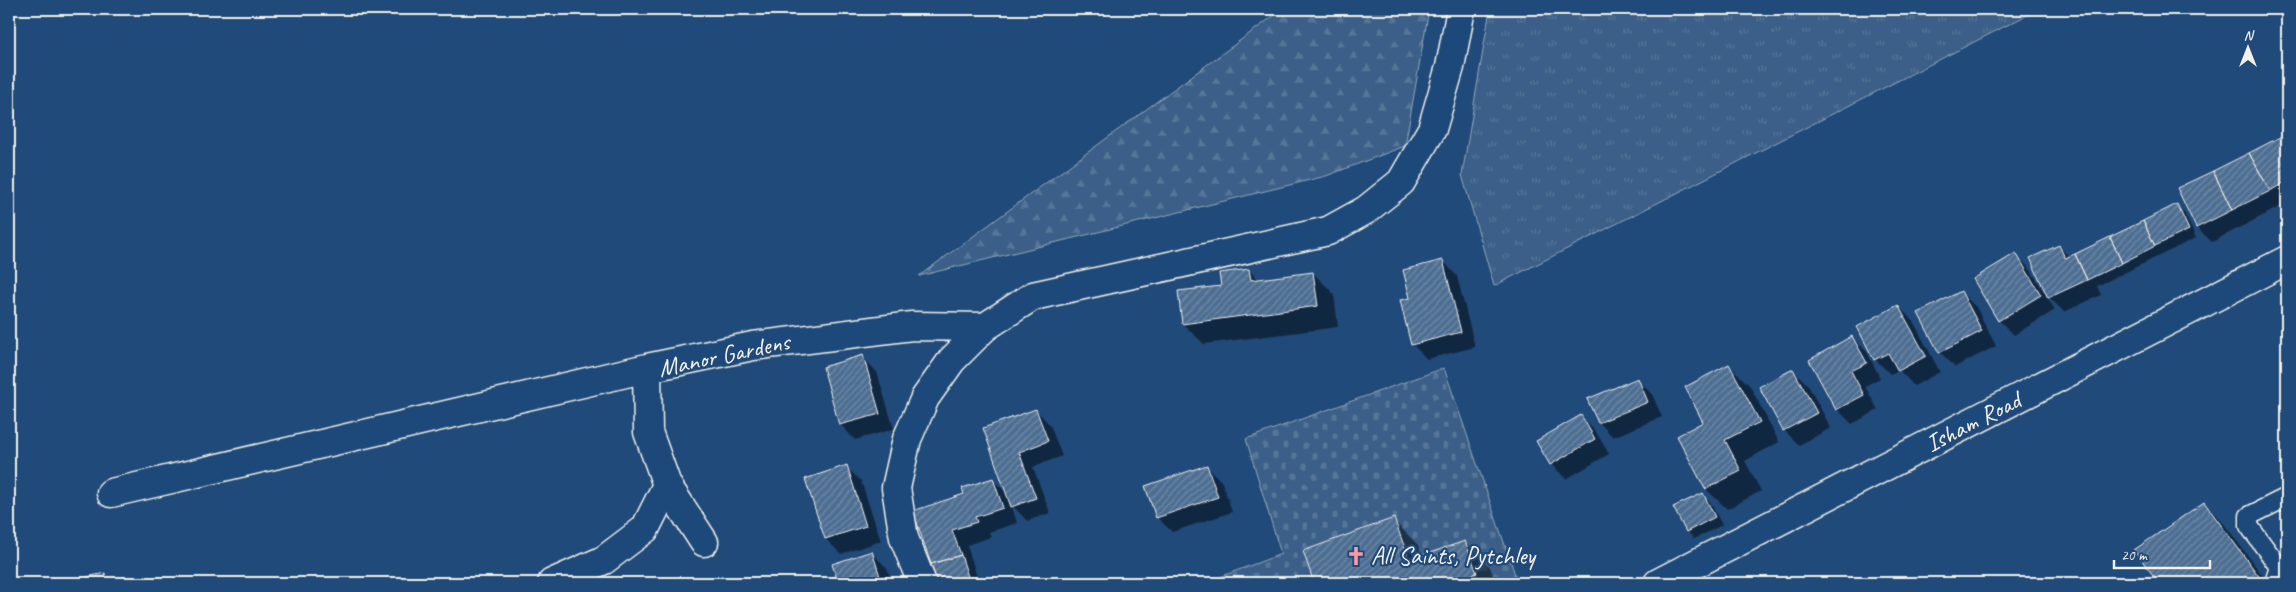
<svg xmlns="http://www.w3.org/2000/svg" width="2296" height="592" font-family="Caveat,sans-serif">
<defs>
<pattern id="grass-tufts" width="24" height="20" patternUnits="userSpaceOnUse" patternTransform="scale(1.25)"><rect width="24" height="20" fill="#3a5f88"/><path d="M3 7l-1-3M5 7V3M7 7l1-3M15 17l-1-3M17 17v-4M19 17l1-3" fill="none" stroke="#577699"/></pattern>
<pattern id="forest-firs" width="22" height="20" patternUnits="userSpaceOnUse" patternTransform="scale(1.25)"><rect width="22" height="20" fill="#3a5f88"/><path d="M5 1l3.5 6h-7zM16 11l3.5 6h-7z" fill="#577699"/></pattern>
<pattern id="cemetery-stones" width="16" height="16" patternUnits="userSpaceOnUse" patternTransform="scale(1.25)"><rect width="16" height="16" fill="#3a5f88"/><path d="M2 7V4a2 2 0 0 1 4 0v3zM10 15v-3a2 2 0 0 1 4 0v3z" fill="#577699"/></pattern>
<pattern id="building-hatch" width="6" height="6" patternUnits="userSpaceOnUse" patternTransform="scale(1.25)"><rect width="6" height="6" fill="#4d6e92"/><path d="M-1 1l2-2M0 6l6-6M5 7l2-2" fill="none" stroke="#708aa6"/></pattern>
</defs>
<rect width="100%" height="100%" fill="#1f4a7a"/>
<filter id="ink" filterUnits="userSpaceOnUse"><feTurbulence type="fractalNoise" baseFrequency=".02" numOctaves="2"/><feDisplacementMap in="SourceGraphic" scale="10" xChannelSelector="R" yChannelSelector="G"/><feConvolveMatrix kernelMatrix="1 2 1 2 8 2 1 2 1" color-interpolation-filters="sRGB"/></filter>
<g filter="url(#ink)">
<path fill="url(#grass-tufts)" stroke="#97a8b8" d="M1490,9h549l-545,277 -32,-111z"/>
<path fill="url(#forest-firs)" stroke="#97a8b8" d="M1283,9h146l-24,137 -79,30 -407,100z"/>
<path fill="url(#cemetery-stones)" stroke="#97a8b8" d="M1444,368l74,215h-314l77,-29 -35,-115z"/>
<path fill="#0007" d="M2287,135v68l-75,39 -15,-14 -19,-39z
M2177,206l7,7 12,25 -99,48 4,9 -37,17 -16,-16 11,-50 11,12z
M2016,255l14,14 25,41 -41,25 -15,-15z
M1443,261l14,15 18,71 -48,12 -15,-15v-45z
M1249,270l10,10 54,-7 21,21 4,33 -134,17 -21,-20 39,-37z
M1961,292l15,15 20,39 -41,21 -15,-15z
M1898,306l15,15 27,51 -26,14 -15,-16 -9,4 -15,-15z
M1852,337l15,15 13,26 -15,8 13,24 -26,14 -15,-15z
M862,357l15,15 17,57 -39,11 -14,-15 -17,-57z
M1729,365l21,21 29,56 -34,19 16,30 -34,18 -21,-20 -27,-53 26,-13z
M1793,370l15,15 23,43 -32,17 -15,-15z
M1637,379l15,15 10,23 -49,20 -14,-15z
M1036,410l14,15 12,31 -29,11 17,46 -23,8 -16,-17 6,19 -28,9 2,5 -24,8 12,38h-42l-22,-71 50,-18 27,-15 17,16 -25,-66z
M1581,417l15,15 13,22 -43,25 -15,-15z
M846,467l15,14 20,60 -40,13 -15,-15 -19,-60z
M1207,467l15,15 10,30 -60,20 -15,-15z
M1702,494l8,8 12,23 -28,14 -7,-8z
M2204,503l20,21 44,59h-108l-25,-32z
M1393,520l25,25 4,12 43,-15 25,25 6,16h-180l-12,-31z
M872,553l15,15 5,15h-53l-5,-18z
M104,574l9,9h-42l-1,-1z"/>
<path fill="url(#building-hatch)" stroke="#f4f1e8" d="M2287,133v19l-7,-15z
M2280,137l7,15v29l-17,10 -21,-38z
M2249,153l21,38 -38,19 -19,-39z
M2213,171l19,39 -36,18 -19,-40z
M2177,204l12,26 -34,16 -12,-25z
M2143,221l12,25 -33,17 -12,-26z
M2110,237l12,26 -35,17 -12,-26z
M2059,245l6,13 10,-4 12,26 -39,18 -18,-40z
M2016,253l25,42 -43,26 -25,-42z
M1443,260l18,72 -50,13 -11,-45 10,-2 -7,-28z
M1249,269l2,11 62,-8 5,34 -136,18 -4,-33 43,-5 -2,-13z
M1961,291l21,40 -43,22 -21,-40z
M1898,305l28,51 -28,15 -10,-18 -14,7 -17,-33z
M1852,336l15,27 -16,8 13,24 -28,15 -27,-50z
M863,355l17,59 -41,11 -16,-58z
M1729,364l31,58 -35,18 16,31 -36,18 -28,-53 26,-14 -18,-35z
M1793,369l24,44 -34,18 -24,-44z
M1638,378l10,24 -50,21 -11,-24z
M1036,409l12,32 -29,11 17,46 -25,9 -28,-79z
M1581,415l14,24 -45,26 -14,-24z
M847,465l19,61 -41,13 -20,-60z
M1207,465l11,32 -62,21 -11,-32z
M993,478l10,30 -28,9 2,5 -25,8 9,25 -30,9 -18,-53 51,-17 -2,-6z
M1703,493l12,24 -29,15 -13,-25z
M2204,502l57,77 -6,4h-96l-25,-33z
M1394,518l15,42 56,-19 12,32 -28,10h-135l-11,-32z
M872,551l10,32h-44l-6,-19z
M961,555l9,28h-33l-6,-19z
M105,573l2,10h-38v-2z"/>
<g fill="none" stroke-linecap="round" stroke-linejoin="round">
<g stroke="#f4f1e8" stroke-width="21">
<path id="lane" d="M2274,583l5,-16 -30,-41v-10l38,-19"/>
</g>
<g stroke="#f4f1e8" stroke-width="31">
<path id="street" d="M667,485l37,57
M111,493l536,-125
M552,583l52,-23 41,-31 22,-44 -19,-53 -1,-64 106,-22 159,-20 73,1"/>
</g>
<g stroke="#f4f1e8" stroke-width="31">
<path id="secondary" d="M922,583l-18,-45 -8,-50 11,-49 18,-41 27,-38 33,-33 48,-31 295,-65 38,-21 35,-28 31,-53 18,-62 11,-58
M1658,583l629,-323"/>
</g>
<use href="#lane" stroke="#1f4a7a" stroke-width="18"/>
<use href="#street" stroke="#1f4a7a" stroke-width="28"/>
<use href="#secondary" stroke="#1f4a7a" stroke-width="28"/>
</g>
</g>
<defs>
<g id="church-bare" transform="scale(1.5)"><path d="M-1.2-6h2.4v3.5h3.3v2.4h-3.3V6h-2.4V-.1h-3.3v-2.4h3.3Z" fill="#ff9aa2" stroke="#1f4a7a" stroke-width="2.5" paint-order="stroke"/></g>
</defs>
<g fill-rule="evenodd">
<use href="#church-bare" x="1356" y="556"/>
</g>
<g text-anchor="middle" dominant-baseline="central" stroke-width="4.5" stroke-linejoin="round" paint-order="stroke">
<g font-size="25" fill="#f4f1e8" stroke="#1f4a7a">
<text transform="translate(724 355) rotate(-12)">Manor Gardens</text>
<text transform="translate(1973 422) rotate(-27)">Isham Road</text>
</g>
<g font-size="25" fill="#f4f1e8" stroke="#1f4a7a" text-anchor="start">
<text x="1371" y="556">All Saints, Pytchley</text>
</g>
</g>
<rect width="2296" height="592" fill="none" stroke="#1f4a7a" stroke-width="30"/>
<rect x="15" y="15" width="2266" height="562" fill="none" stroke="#f4f1e8" stroke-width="2" filter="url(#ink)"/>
<g transform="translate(2248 48)" stroke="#1f4a7a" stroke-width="4" paint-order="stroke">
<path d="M0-4L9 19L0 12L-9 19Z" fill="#f4f1e8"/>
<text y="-8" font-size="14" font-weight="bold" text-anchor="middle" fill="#f4f1e8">N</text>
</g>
<path d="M2114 560v8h96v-8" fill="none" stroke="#f4f1e8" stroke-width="2.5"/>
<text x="2121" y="560" font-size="15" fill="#f4f1e8" stroke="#1f4a7a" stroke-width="4" paint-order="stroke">20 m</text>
</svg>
